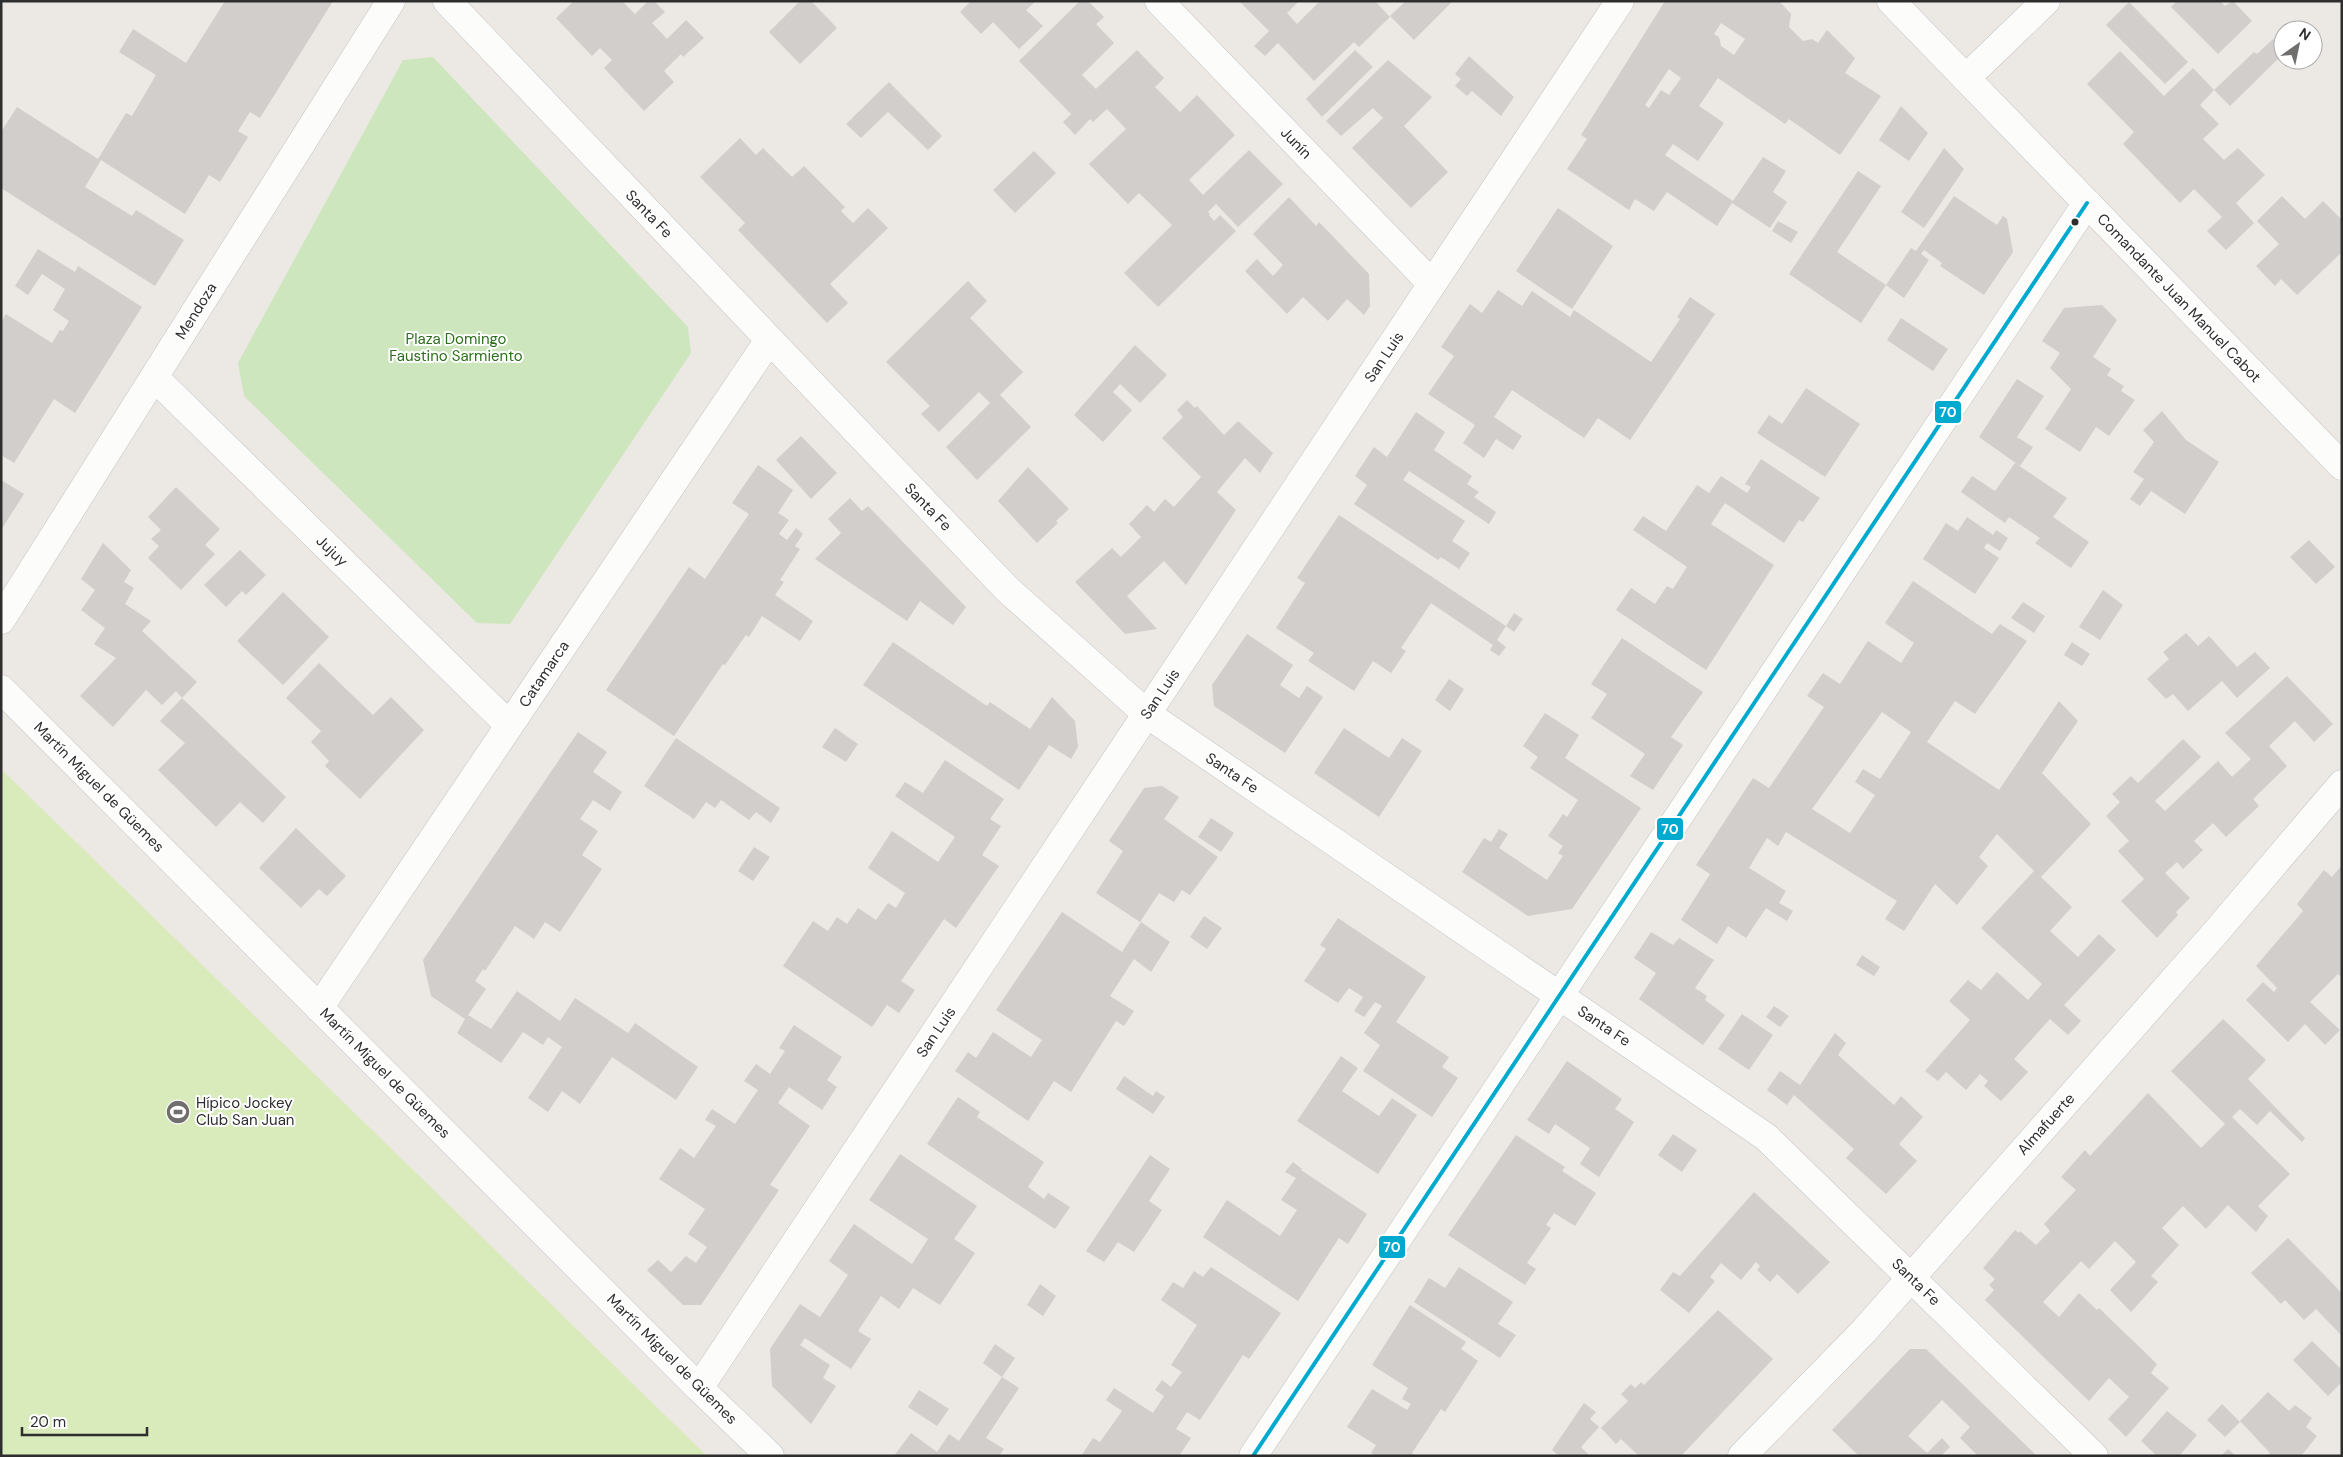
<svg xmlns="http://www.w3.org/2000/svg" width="2343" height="1457" font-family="'DM Sans',sans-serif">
<rect width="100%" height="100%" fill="#ece8e4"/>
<path fill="#cee6be" d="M433,57l255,270 3,26 -181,271 -33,-1 -233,-227 -6,-33 165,-303z"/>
<path fill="#d9eabb" d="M1,769l706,687h-706z"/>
<path fill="#d1cecb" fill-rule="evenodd" d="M225,1h108l-73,117 -10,-6 -12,19 10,6 -28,45 -11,-7 -24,39 -84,-54 -16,27 47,29 4,-6 48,30 -29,46 -154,-98v-56l16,-25 81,52 28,-46 6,3 24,-41 -37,-23 14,-23 53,34z
M574,1h48l13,13 13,-13h6l11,11 -13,11 15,16 19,-19 18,18 -21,19 -2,-3 -17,17 10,11 -30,29 -40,-43 8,-8 -12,-12 -8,8 -36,-38z
M800,1h11l26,27 -37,36 -31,-32z
M971,1h65l-10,9 17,16 -24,23 -26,-27 -12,12 -21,-22z
M1080,1h8l16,16 -8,7 18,19 -32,32 14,14 41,-39 27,28 -9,9 25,25 17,-17 38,40 -46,45 14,15 46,-45 34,34 -45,43 -22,-23 -8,8 2,2 -1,1 5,6 6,-6 16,16 -78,76 -34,-34 48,-48 -33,-32 -11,11 -39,-40 37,-35 -19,-20 -14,13 -3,-3 -15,16 -12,-13 8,-8 -52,-53z
M1239,1h60l-12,12 10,11 23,-23h55l15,16 -31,30 -5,-5 -40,39 -36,-38 -13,13 -11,-10 15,-15z
M1406,1h47l-39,39 -24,-24z
M1665,1h114l12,13 -2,13 14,14 9,-2 6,4 9,-13 28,28 -10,15 36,23 -41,59 -51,-36 -4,5 -67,-46 -19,28 25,17 -26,38 -25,-17 -8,11 68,46 30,-44 23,14 -13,21 14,10 -17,26 -38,-25 -15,23 -50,-34 -13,19 -19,-12 -6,11 -62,-41 20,-30 -6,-4zM1721,23l24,16 -11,16 -13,-9 -2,-9 -5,-3zM1669,69l12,9 -12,17 -8,-5 -12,18 -4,-3z
M2177,1h43l5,5 8,-5 19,20 -34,33 -47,-47z
M2129,2l59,60 -23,22 -59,-59z
M2273,39l10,10v5l-53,52 -16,-16 40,-38 3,2z
M1355,50l18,17 -51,50 -16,-18z
M2120,51l44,45 29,-28 21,22 -14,15 19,19 -16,15 21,21 14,-12 27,27 -29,28 18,20 -28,27 -19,-19 15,-14 -28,-28 -14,14 -57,-59 11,-12 -47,-48z
M1469,56l45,41 -13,19 -29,-25 -5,5 -12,-10 6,-7 -6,-5z
M1388,60l44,37 -28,29 44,46 -37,36 -59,-60 31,-30 -10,-10 -32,28 -15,-15z
M889,82l53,54 -14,14 -40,-38 -27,26 -15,-14z
M1901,106l27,27 -19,28 -30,-21z
M740,138l16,17 7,-7 29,29 12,-11 41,41 -4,4 12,12 15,-15 20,20 -58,56 18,19 -21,20 -89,-93 7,-7 -45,-46z
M1944,148l20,21 -40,59 -23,-16z
M1034,151l22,22 -41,40 -22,-23z
M1858,171l23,15 -44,66 49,33 -25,38 -72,-49z
M1954,196l43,29 6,-9 4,3 6,33 -29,43 -44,-29 2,-3 -18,-13 -3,4 8,6 -25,38 -18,-13 25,-37 5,3z
M2282,196l23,23 18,-18 19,19v32l-45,43 -16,-16 -6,7 -19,-20 23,-22 -22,-23z
M1289,197l27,29 3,-4 50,52 1,32 -6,9 -17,-16 -19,22 -25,-24 -16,17 -42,-43 12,-12 16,17 10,-11 -30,-31z
M1558,208l55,38 -41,63 -56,-38z
M1778,221l20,11 -7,11 -19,-12z
M38,249l37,23 3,-6 64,41 -67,106 -21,-14 -40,64 -13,-8v-133l5,-8 46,29 8,-13 3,1 6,-10 -16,-11 12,-21 -23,-15 -14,21 -13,-9z
M968,281l19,20 -17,17 53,54 -23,23 31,32 -54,53 -31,-33 44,-44 -11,-11 -40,40 -18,-18 9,-8 -44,-44z
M1498,290l24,16 10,-15 38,26 4,-7 77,52 29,-43 -3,-2 13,-20 25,17 -85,126 -32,-22 -14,20 -72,-48 -18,27 28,19 -9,14 -17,-11 -12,19 -21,-15 12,-18 -47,-31 26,-38 -13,-9 29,-43 12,9z
M2102,305l15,15 -24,37 18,12 -4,6 17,11 -3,5 14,9 -26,36 -13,-9 -16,25 -35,-23 26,-40 -21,-21 10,-15 -18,-12 22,-33z
M1901,318l47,31 -15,22 -46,-31z
M1135,345l32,30 -27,28 -20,-19 -7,8 19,18 -29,32 -29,-27z
M2017,379l27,17 -27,41 16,10 -13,19 -41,-29z
M1806,388l54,36 -35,53 -68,-44 12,-18 13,9z
M1187,400l8,8 2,-2 27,29 14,-14 35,32 -13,20 -15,-15 -28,34 19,18 -50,75 -22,-24 -37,35 30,33 -32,5 -50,-52 37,-34 9,9 20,-20 -12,-13 18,-19 7,7 11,-13 9,8 27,-30 -39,-39 21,-21 -6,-7z
M2162,411l24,29 33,22 -34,52 -34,-23 -11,15 -10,-7 14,-20 -11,-7 21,-30 -11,-12z
M1416,412l29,20 -11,18 38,26 -5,8 12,8 -5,5 22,15 -7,12 -80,-53 -6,9 62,41 -13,20 18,12 -11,16 -18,-12 -3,3 -84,-56 13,-19 -12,-9 19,-29 13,10z
M801,436l36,37 -26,26 -35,-39z
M1761,459l59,39 -17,24 -4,-2 -15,23 -59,-40 -14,21 63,41 -68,105 -90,-60 15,-22 24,16 12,-18 6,3 14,-22 -54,-37 10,-14 23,15 31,-46 12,8 12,-17 26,17 4,-6 -6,-3z
M2015,463l52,35 -14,19 36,25 -18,26 -36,-25 5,-5 -31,-21 -4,6 -44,-31 11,-16 23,15z
M758,465l35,25 -15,23 11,7 -10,14 8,6 9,-12 7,6 -8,12 5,3 -20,31 4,2 -9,13 38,26 -13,20 -38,-25 -13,21 -3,-2 -21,30 -2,-1 -49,72 -68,-46 83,-123 16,12 44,-65 -17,-11z
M1028,467l41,42 -13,12 2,2 -21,20 -39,-42z
M1,480l23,14 -23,36z
M176,487l44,42 -15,16 10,9 -34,36 -33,-32 11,-12 -8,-7 10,-9 -13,-13z
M850,498l12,13 6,-5 98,101 -13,18 -33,-24 -13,20 -92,-62 26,-26 -13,-14z
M1339,515l167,111 8,-13 9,6 -9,13 -8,-6 -9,14 9,7 -7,9 -9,-6 3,-5 -62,-42 -30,45 5,3 -15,22 -18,-12 -19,30 -46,-30 6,-8 -38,-25 29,-45 -8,-5z
M1967,517l26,18 3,-5 12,8 -8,13 -13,-8 -3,5 15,10 -24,36 -52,-35 23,-36 12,8z
M2309,540l26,27 -19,17 -26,-27z
M103,543l28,27 -7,12 10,6 -9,16 26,17 -9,10 55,51 -15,16 -6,-7 -14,14 -16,-15 -33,37 -33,-31 36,-38 -22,-14 11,-16 -24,-18 14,-20 -14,-11z
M240,550l26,25 -20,20 -4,-4 -16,16 -22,-22z
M1913,581l79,53 8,-10 27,17 -52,73 -20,-13 -28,41 72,48 60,-89 19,20 -36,52 49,51 -50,53 31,30 -22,24 28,26 21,-23 17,16 -52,55 17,16 -13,14 -18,-16 -36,40 14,13 -27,29 -17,-15 4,-5 -8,-7 -14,16 -20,-18 -8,9 -13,-10 45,-51 -21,-19 19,-21 13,10 16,-18 31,28 14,-16 -61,-56 53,-57 -37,-37 -18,23 9,9 -31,39 -22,-21 -31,47 -19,-12 12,-18 -111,-69 -8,14 -11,-8 -18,30 37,23 -7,12 14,8 -6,10 -21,-13 -20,30 -18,-12 -11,18 -36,-24 29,-46 -14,-9 57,-87 16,10 55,-81 -17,-11 16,-23 17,11 28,-43 33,22 13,-20 -29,-20zM1882,712l29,20 -31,47 -17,-10 -8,13 20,13 -25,38 -38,-24z
M2103,590l20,15 -23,35 -21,-13z
M283,592l46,45 -46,48 -46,-44z
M2023,602l22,14 -11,17 -23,-15z
M2186,633l12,13 11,-10 28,31 18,-15 15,16 -33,30 -15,-17 -34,30 -15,-17 -7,5 -19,-20 22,-20 -6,-7z
M1247,634l46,31 -13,20 19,13 8,-12 16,11 -38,56 -71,-47 -2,-21z
M1622,638l81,54 -32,45 12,8 -30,45 -23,-14 15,-22 -54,-36 16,-24 -16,-10z
M893,642l94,64 3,-4 40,27 22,-32 23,24 3,26 -7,12 -22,-14 -30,45 -156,-105z
M2072,642l18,12 -8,12 -18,-11z
M319,663l54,52 18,-18 33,33 -64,69 -35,-33 4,-5 -18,-19 10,-11 -35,-33z
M2287,676l46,48 -19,18 -19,-21 -26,25 18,20 -34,33 6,7 -33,31 -13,-14 -19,18 9,9 -20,19 -6,-7 -12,11 25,25 -14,14 2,3 -21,23 -36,-37 23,-22 -26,-28 11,-10 -23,-25 14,-14 -8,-8 19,-18 7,7 45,-44 18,18 -46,44 10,10 53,-50 14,16 19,-18 -26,-26z
M1449,679l15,10 -14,22 -15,-11z
M182,698l104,99 -23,26 -23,-21 -24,25 -58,-57 27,-27 -25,-22z
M1545,713l34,22 -14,23 76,50 -69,101 -44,7 -66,-44 22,-34 7,4 8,-13 9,5 -9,14 48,32 16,-24 -5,-3 5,-7 -15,-10 15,-22 4,3 11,-17 -48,-32 8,-11 -15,-11z
M835,728l23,16 -12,18 -24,-15z
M1344,728l45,30 13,-20 20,13 -43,66 -65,-44z
M578,732l29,20 -14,20 29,20 -12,19 -17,-11 -13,19 18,12 -16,24 20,14 -42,63 -15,-10 -11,17 -19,-13 -30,45 -2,-2 -8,12 11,8 -18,26 23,14 26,-38 43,30 15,-23 53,35 7,-10 63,44 -22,33 -64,-43 -32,47 -18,-13 -14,21 -20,-14 34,-51 -14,-10 -5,8 -20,-13 -22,31 -44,-30 8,-14 -34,-23 -8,-36z
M676,738l104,70 -9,15 -15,-11 -7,8 -28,-20 -6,8 -9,-6 -12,17 -50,-33z
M945,760l59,39 -14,20 11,7 -19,29 17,11 -43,62 -12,-9 -43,62 14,9 -16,23 -12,-8 -15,22 -89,-61 30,-45 15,10 9,-14 10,7 11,-16 18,12 12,-17 8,5 9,-15 -37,-25 24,-37 46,31 17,-25 -60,-41 10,-14 18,11z
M1162,786l17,11 -15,22 54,38 -28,38 -8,-5 -8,12 -15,-9 -19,29 -44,-29 27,-42 -14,-10 35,-53z
M1211,818l23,15 -13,19 -23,-15z
M296,828l50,48 -19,20 -8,-7 -18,19 -42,-40z
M754,847l16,10 -17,24 -15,-10z
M2342,865v113l-4,-4 -28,28 30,28 -15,15 -20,-21 -17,18 -42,-42 17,-18 11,10 3,-4 -21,-22 47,-55 -6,-7 27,-34 8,7z
M1062,912l60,40 19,-30 29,20 -19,30 -17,-13 -24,37 24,15 -10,15 -8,-5 -45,71 -17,-11 -26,40 -73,-50 13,-19 8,6 17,-26 38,25 11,-17 -46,-30z
M1204,916l18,12 -15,21 -17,-12z
M1338,918l88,59 -30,45 53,35 -7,10 16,11 -26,39 -69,-46 17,-26 -16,-12 18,-27 -7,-4 -11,15 -10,-6 9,-14 -14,-9 -11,15 -34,-22 22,-32 -6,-4z
M1651,932l22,13 6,-7 35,22 -19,28 12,8 -2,4 20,15 -22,30 -64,-46 17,-26 -22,-15z
M1862,955l18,12 -6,9 -18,-11z
M1774,1006l15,10 -9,11 -14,-10z
M1742,1014l31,21 -24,35 -31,-21z
M2223,1019l43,41 -18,19 57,59 -3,4 -32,-31 -13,14 -17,-16 -8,8 58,57 -32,32 10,10 -12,16 -28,-27 -22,24 -23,-23 -21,22 17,17 -28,31 7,6 -27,30 -21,-22 26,-28 -21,-21 -26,28 -8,-8 -38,41 16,15 20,-24 18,17 2,-2 58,56 -6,9 18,15 -43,49 -18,-18 21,-22 -20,-19 -20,23 -104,-101 9,-10 -5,-5 6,-6 -12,-11 32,-38 4,3 1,-2 16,14 14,-14 -6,-7 32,-34 -15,-13 24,-27 5,6 58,-63 53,55 24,-24 -54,-53z
M794,1025l48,32 -15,23 10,7 -15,23 -33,-23 -11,16 32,23 -40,59 9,5 -78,115h-18l-36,-35 11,-10 13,12 15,-16 10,7 11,-16 -19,-13 17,-25 -46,-30 21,-31 14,10 22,-32 -11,-6 7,-11 23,15 23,-34 -14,-9 12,-17 14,10 15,-23 -6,-3z
M1835,1033l11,10 -8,12 56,50 7,-9 22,21 -24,27 18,17 -31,33 -40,-36 8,-9 -60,-54 -7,10 -20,-15 13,-19 20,14z
M1341,1056l17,12 -16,23 37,25 13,-18 25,17 -39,59 -81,-53z
M1567,1061l55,38 -7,10 19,13 -35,55 -19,-13 10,-16 -35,-24 -6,10 -22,-14z
M1124,1076l29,20 3,-5 9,6 -12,17 -37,-25z
M958,1097l22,15 -3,5 67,45 -16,25 16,12 4,-6 22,14 -15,22 -128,-85z
M1673,1134l24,16 -15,22 -24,-17z
M1516,1135l49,32 -3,4 34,22 -21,33 -21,-13 -8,12 5,3 -24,35 9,6 -11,16 -77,-50z
M900,1154l77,52 -23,33 21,14 -35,52 -27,-17 -14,21 -18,-13 -23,35 13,8 -20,30 -46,-31 -5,7 30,20 -7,13 13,8 -25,38 -39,-38 -2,-37 30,-45 20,13 28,-42 -19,-14 25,-37 58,40 16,-25 -59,-39z
M1150,1155l20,14 -21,32 13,9 -28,42 -16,-10 -14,20 -18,-11z
M1293,1162l9,7 -1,1 66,44 -19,30 -9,-6 -41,63 -95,-64 24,-37 53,36 17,-26 -16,-10 15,-22 -11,-6z
M1754,1192l76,70 -32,32 -21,-20 -7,8 -13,-12 3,-4 -4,-4 -15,18 -20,-17 -11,14 5,4 -26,32 -29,-23 13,-18 7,4z
M2288,1238l49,50 3,4 2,-2v46l-26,-27 -12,11 -19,-20 -4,4 -30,-31z
M1211,1267l70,46 -32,46 -6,-4 -43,65 -13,-8 -11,17 15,9 -12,18h-98l12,-18 7,4 22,-31 -16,-11 8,-12 39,25 11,-17 -9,-6 7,-10 9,7 11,-15 -11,-7 26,-40 -36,-25 12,-18 10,6 11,-17 9,6z
M1459,1267l54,35 -15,22 18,11 -16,23 -86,-56 15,-24 16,10z
M1040,1284l16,12 -13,20 -16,-11z
M1410,1305l56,37 -5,7 17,12 -33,51 -4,-3 -29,44 4,3h-40l-5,-3 5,-8 -29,-18 25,-38 35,21 4,-6 -9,-5 6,-11 -36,-23z
M1718,1310l55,49 -92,97h-42l-18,-17 -5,5 -15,-16 27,-27 -7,-7 10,-10 4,4 6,-6 3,3z
M2312,1341l30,29v12l-14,14 -35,-36z
M995,1344l20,14 -13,19 -19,-14z
M1910,1349h16l111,107h-59l-18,-18 10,-11 -28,-27 -34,36 19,17 15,-15 8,9 -9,9h-82l-27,-26z
M1002,1377l17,11 -33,50 18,11 -5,7h-105l17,-23 26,19 12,-18 10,7z
M919,1390l30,19 -12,17 -29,-19z
M2268,1392l21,19 6,-6 17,13 -6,9 11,9 -16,20h-34l3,-3 -30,-32z
M1584,1403l12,9 -6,7 9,8 -18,20 9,9h-31l-7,-6z
M2222,1404l18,18 -15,15 -18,-17z
M2167,1411l30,24 -18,21h-22l-16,-15z
M2228,1449l8,7h-15z"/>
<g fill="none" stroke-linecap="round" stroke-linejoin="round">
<g stroke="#c5c4c5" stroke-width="29">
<path id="street" d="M447,1l560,588 140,125 619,423 328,319
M1159,1l273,283
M1966,78l80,-77
M154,377l355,348
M1,620l390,-619
M1,689l698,699 71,68
M319,1008l450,-668
M699,1388l921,-1387
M1253,1456l834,-1253
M1742,1456l122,-125 352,-399 126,-148"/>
</g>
<g stroke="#c5c4c5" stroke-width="29">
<path id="secondary" d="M1891,1l451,465"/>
</g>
<use href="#street" stroke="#fcfcfb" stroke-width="28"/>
<use href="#secondary" stroke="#fcfcfb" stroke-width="28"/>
<g stroke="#fff" stroke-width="8">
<path id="bus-1" d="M1253,1456l834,-1253"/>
</g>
<use href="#bus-1" stroke="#00a9ce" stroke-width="4"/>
</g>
<defs>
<g id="stadium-disc" transform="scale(1.25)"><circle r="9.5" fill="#706f6e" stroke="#fff"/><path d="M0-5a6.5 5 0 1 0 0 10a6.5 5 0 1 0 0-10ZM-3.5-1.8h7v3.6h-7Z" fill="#fff"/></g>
</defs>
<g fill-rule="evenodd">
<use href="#stadium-disc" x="178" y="1112"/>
</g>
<circle fill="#2e2e2e" stroke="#fff" stroke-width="2" cx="2075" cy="222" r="4.5"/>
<g text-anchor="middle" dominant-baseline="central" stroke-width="4" stroke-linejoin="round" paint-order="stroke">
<g font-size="15" fill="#2e2e2e" stroke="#fff">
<text transform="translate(1296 143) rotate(46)">Junín</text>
<text transform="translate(649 214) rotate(46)">Santa Fe</text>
<text transform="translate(2179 298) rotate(46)">Comandante Juan Manuel Cabot</text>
<text transform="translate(196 311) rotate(-58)">Mendoza</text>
<text transform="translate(1384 357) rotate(-56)">San Luis</text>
<text transform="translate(928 507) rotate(46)">Santa Fe</text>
<text transform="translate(332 551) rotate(44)">Jujuy</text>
<text transform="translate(544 674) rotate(-56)">Catamarca</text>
<text transform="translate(1160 694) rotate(-56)">San Luis</text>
<text transform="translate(1232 773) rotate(34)">Santa Fe</text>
<text transform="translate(99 787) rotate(45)">Martín Miguel de Güemes</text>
<text transform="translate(1604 1026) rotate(34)">Santa Fe</text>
<text transform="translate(936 1032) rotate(-56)">San Luis</text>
<text transform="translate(385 1073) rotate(45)">Martín Miguel de Güemes</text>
<text transform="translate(2046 1124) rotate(-48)">Almafuerte</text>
<text transform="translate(1916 1282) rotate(44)">Santa Fe</text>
<text transform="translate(672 1359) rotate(45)">Martín Miguel de Güemes</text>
</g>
<g font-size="15" fill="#2c6e1b" stroke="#fff">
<text x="456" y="339">Plaza Domingo<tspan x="456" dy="17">Faustino Sarmiento</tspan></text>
</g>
<g font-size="15" fill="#2e2e2e" stroke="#fff" text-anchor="start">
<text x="196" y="1103">Hípico Jockey<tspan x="196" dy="17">Club San Juan</tspan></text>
</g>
</g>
<g stroke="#fff" stroke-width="2">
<rect x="1934" y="400" width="28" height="24" rx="5" fill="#00a9ce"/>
<rect x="1656" y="817" width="28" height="24" rx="5" fill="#00a9ce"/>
<rect x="1378" y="1235" width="28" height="24" rx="5" fill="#00a9ce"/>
</g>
<g font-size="14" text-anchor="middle" font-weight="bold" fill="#fff">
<text x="1948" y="417">70</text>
<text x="1670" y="834">70</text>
<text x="1392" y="1252">70</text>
</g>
<rect width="2343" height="1457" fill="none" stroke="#2e2e2e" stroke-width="5"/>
<g transform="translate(2298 45) rotate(33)"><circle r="24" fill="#ffffff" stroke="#ababab"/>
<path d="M0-4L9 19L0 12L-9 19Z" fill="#706f6e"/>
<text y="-8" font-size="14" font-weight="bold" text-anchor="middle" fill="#2e2e2e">N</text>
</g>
<path d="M22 1427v8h125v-8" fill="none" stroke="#2e2e2e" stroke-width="2.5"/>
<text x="30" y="1427" font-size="15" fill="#2e2e2e" stroke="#ffffff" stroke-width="4" paint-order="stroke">20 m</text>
</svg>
